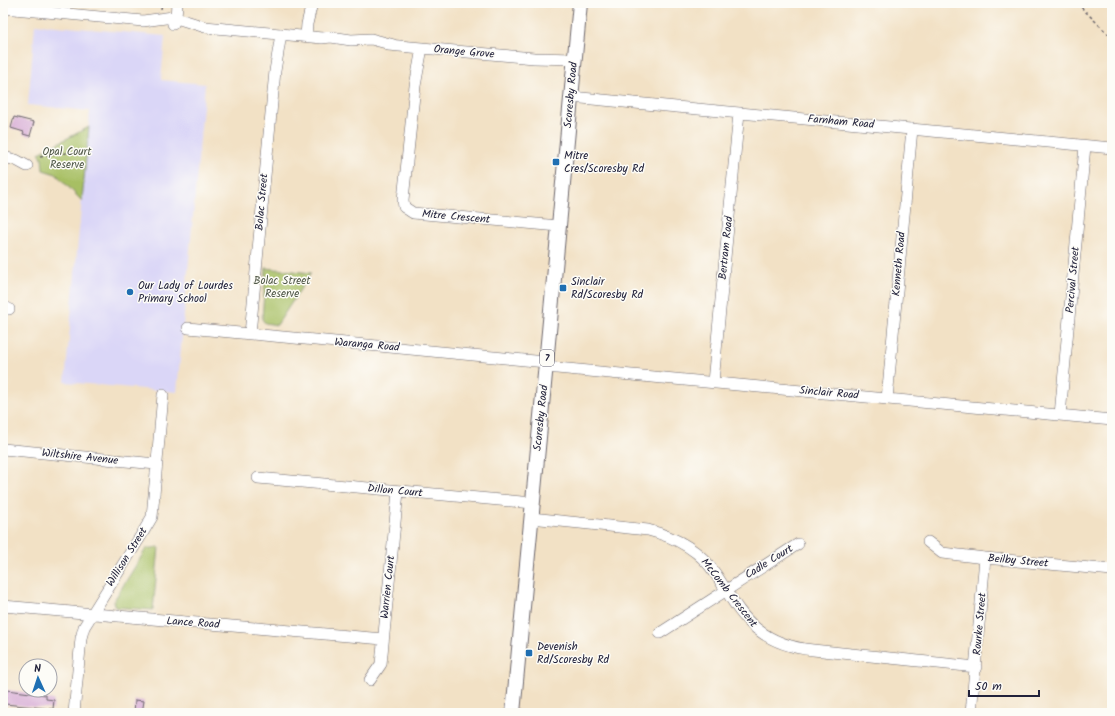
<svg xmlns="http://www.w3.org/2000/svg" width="1115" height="716" font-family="Kalam,sans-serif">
<rect width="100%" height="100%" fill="#fdfcf7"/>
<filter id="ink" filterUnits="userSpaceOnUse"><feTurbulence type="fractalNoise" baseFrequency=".025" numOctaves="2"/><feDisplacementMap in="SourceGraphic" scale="8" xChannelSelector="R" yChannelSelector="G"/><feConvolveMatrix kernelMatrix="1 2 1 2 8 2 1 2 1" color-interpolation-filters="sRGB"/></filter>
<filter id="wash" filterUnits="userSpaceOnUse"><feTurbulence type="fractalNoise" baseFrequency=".012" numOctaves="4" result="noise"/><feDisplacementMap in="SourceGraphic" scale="16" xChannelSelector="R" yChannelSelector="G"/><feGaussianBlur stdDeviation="0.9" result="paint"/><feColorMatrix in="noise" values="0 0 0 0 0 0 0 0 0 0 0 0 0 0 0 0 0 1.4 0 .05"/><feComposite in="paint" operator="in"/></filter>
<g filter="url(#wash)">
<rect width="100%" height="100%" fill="#f2e1c5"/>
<path fill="#dad6f7" d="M35,24l130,12 -4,44 44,4 -28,308 -112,-10 25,-271 -62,-6z"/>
<path fill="#a7bf64" stroke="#647050" d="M89,127l-7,74 -26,-27 -13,-4 -1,-12 -3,-5z
M266,268l45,5 -34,52 -12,-2 -3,-4z
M159,547l-6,63 -38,-3 -2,-5 33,-53z"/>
<g id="blocks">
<path fill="#d09dcf" d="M14,117l20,5 -4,14 -7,-2 1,-2 -13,-4z
M7,690l39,5v4l8,1 -1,9 -48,-5z
M135,700l9,1 -2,12h-8z"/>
</g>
</g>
<g filter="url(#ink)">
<use href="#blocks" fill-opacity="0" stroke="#6b656b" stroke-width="1"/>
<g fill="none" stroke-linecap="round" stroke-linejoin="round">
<g stroke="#6b656b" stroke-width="12">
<path id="minor" d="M3,8l140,13 30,-4 32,10 117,11 9,-1 20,3 20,-1 23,6
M173,24l3,-6 1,-15
M306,36l1,-12 5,-21
M388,45l146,13 41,1
M422,48l-7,38 -11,104 -1,10 1,7 9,6 146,13
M571,97l541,51
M3,157l13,3 11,6
M3,306l6,3
M188,328l358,34
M250,334l25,-263 6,-37
M546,367l566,53
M713,382l26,-269
M887,399l25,-270
M1060,415l25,-269
M3,449l153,15
M258,478l275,25
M531,518l117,12c27,7 51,19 67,43 13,19 23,41 42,56 16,13 36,19 56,21l163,17
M928,542l14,11 43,5 127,12
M3,606l380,33
M660,633l138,-89
M370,680l11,-16 17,-172
M74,713l7,-75 3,-11 58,-93 10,-17 11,-122
M971,713l14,-155"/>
</g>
<g stroke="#6b656b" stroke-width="16">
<path id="major" d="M513,713l67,-710"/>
</g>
<path stroke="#6b656b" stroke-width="1.5" stroke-dasharray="3 3" stroke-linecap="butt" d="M1077,3l35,35
M161,9l1,-6
M40,157l39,-6h13"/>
<use href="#minor" stroke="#fff" stroke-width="11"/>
<use href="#major" stroke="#fff" stroke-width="14"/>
</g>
</g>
<g fill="#1f6fb2" stroke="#fdfcf7" stroke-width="1.5">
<rect x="552" y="158" width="8" height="8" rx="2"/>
<rect x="559" y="284" width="8" height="8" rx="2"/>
<circle cx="130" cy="292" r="4"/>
<rect x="525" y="649" width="8" height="8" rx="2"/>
</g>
<g text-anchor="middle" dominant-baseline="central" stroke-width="3" stroke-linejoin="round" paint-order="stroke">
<rect fill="#fdfcf7" stroke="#646373" stroke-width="1" x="540" y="350" width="14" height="16" rx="3"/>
<g font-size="10" font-weight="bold" fill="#22223b">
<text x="547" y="358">7</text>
</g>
<g font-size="11" fill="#22223b" stroke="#fdfcf7">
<text transform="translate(464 52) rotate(5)">Orange Grove</text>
<text transform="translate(571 95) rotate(-85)">Scoresby Road</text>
<text transform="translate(841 122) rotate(5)">Farnham Road</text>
<text transform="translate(262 202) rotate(-85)">Bolac Street</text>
<text transform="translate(456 217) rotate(5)">Mitre Crescent</text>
<text transform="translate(726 248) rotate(-84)">Bertram Road</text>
<text transform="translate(899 264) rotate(-85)">Kenneth Road</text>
<text transform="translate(1073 280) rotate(-85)">Percival Street</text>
<text transform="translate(367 345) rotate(5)">Waranga Road</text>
<text transform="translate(829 393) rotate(5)">Sinclair Road</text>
<text transform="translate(541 418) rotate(-84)">Scoresby Road</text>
<text transform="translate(80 457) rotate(6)">Wiltshire Avenue</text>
<text transform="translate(395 491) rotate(5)">Dillon Court</text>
<text transform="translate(127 557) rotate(-58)">Willison Street</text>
<text transform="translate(1018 561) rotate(5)">Beilby Street</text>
<text transform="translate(769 562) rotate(-32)">Cadle Court</text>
<text transform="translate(388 587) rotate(-84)">Warrien Court</text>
<text transform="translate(729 593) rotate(52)">McComb Crescent</text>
<text transform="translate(193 623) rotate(4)">Lance Road</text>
<text transform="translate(980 624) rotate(-85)">Rourke Street</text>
</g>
<g font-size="11" fill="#515949" stroke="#fdfcf7">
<text x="67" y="152">Opal Court<tspan x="67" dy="13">Reserve</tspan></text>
<text x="282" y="281">Bolac Street<tspan x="282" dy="13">Reserve</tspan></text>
</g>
<g font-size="11" fill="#22223b" stroke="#fdfcf7" text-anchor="start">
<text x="564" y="156">Mitre<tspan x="564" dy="13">Cres/Scoresby Rd</tspan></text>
<text x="571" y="282">Sinclair<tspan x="571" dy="13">Rd/Scoresby Rd</tspan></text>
<text x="138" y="286">Our Lady of Lourdes<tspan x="138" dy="13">Primary School</tspan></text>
<text x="537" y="647">Devenish<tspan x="537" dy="13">Rd/Scoresby Rd</tspan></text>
</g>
</g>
<rect width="1115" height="716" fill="none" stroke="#fdfcf7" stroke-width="16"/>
<g transform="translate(38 678) rotate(357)"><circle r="19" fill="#fdfcf7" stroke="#a5a5ac"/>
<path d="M0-3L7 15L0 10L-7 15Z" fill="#1f6fb2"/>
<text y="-6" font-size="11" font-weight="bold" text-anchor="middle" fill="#22223b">N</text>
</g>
<path d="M969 690v6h70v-6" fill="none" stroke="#22223b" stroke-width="2"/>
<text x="975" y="690" font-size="12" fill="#22223b" stroke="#fdfcf7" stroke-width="3" paint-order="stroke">50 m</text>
</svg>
